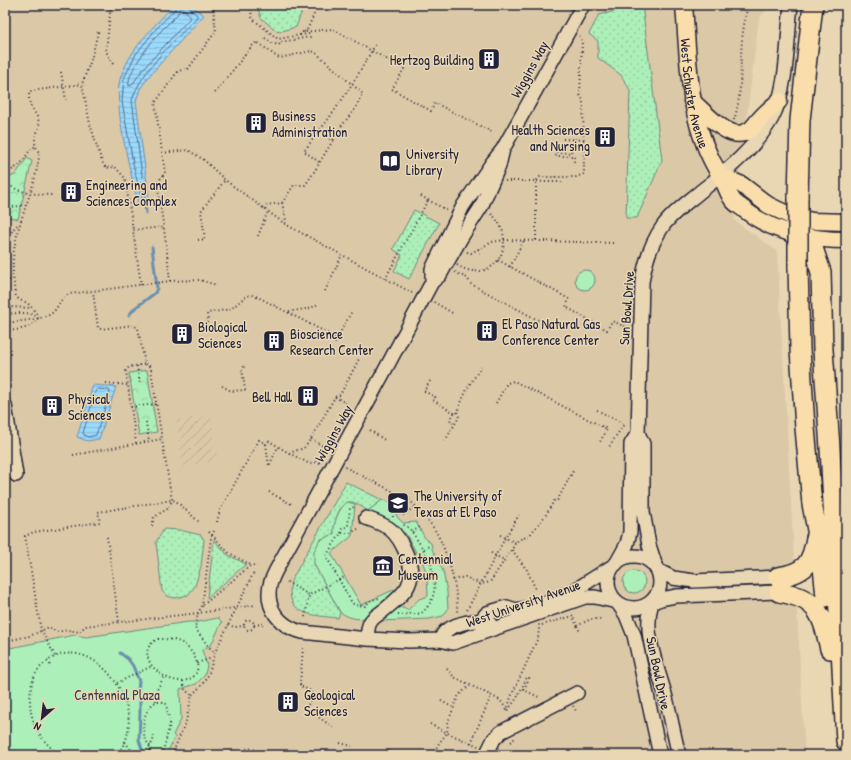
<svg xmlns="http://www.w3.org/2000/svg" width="851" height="760" font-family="'Patrick Hand',sans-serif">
<defs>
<pattern id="industrial-furrows" width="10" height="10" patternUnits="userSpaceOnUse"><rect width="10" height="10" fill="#dbc8a7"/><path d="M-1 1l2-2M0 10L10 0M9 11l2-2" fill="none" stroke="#bcac91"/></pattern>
<pattern id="grass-dots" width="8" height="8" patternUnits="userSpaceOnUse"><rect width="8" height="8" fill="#adefb8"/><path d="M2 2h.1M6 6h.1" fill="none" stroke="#95cd9f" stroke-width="1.8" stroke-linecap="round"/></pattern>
<pattern id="forest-crowns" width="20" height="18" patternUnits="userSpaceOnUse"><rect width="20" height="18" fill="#adefb8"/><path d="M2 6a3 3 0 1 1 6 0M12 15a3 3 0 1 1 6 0" fill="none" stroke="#95cd9f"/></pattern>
<pattern id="water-rules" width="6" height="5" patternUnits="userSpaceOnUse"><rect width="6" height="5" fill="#9cdafd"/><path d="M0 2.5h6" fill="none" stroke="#86bbda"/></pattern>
</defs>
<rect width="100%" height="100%" fill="#e9d7b4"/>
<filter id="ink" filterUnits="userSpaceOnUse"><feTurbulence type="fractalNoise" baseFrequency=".025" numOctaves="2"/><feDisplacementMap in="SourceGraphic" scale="8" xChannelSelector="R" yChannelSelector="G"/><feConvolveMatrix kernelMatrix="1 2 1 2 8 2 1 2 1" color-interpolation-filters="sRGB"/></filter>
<g filter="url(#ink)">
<path fill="#dbc8a7" d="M5,5h765l-11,14 -25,201 43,31 28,504h-800z"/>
<path fill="url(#industrial-furrows)" d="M211,415l7,46 -35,5 -7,-46z"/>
<path fill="url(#grass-dots)" stroke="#68887a" d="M257,5h47l-8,22 -18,5 -17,-14z
M642,5l20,155 -25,58h-11l4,-128 -9,-15 -23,-17v-17l-9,-7 10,-19z
M414,210l25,13 -30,56 -15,-8 8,-16 -9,-6z
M346,482l36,18 -14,11c-5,-3 -11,-8 -16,-9 -13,-2 -19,23 -18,32l-14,6 -6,24 26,48 -2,6c-25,-3 -54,-2 -47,-37z
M164,529l15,1 22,5 3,5 -3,26 -6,20 -7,9 -13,3 -8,-2 -5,-5 -6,-49z
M214,540l14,15 18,9 -39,34z"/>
<path fill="url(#forest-crowns)" stroke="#68887a" d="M27,158l5,3 -14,58 -13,-3v-37l10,-4z
M147,370l10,62 -18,3 -10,-62z"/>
<path fill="#adefb8" stroke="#68887a" d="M575 280a10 10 0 1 1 20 0a10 10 0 1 1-20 0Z
M382,500l17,4 -5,6 4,8 5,5 13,-1 10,18 5,3 1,6 11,22 4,21 1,17 -5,7 -14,3 -49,2 20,-14 8,3 11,-11 9,-3 -1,-20 -4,-13 -8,-6 1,-5 -10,-18 -38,-23z
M347,502l8,2 -3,32 -21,17 30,52 34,-16 -2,9c-18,14 -29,30 -53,14l-26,-48v-13l6,-11 14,-6c-1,-10 4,-25 13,-32z
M623 582a11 11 0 1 1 22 0a11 11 0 1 1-22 0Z
M218,618l4,4 -11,23 -9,5 5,15 -2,10 -9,9 -16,5 1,30 -8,16 2,2 -9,18h-159l-2,-8v-98l70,-14 11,2 102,-15h10z"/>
<path fill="url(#water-rules)" stroke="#6b90af" d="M174,5h17l13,10 -54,60 -10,14 -4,12 14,105h-11c-7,-28 -28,-105 -18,-130 10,-28 33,-50 53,-71z
M93,385l23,2 -17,52 -12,2 -10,-4z"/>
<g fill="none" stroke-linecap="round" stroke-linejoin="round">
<path stroke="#536c89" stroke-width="1" d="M177,5l-2,4 -19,20 -20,25 -12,24 -2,24 11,61 8,35 2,2 2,-2 -13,-98c10,-31 43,-59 65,-83v-2l-7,-6 -1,-4
M181,9h3l6,7v2l-47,51 -11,16 -3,1c-3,-13 22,-44 31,-54 6,-7 16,-14 21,-23z
M98,389l11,1 1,2 -14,43 -8,2 -4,-2 -1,-2 13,-43z"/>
<path stroke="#6b90af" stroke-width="3" d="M145,203l1,10
M129,315l6,-7 20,-15 2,-5 -5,-41
M5,551l1,-1
M120,653l8,6 5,7 6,15 -1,10 2,8v14l-1,27 5,15"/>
<g stroke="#22223b" stroke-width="16">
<path id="minor" d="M503,149l-4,17 -18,41 -20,31 -21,37 -8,7 -48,90 -102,187c-4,8 -10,17 -12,26 -5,23 10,42 32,47l65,7 42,2 31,-1 13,3 132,-46h10l22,5 9,13 8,20 26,120
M432,282v-13l31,-63 29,-43 11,-14 80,-144
M5,405l11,70
M638,433l5,11v68l6,33 8,25 16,8 21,3 84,-4
M366,518c23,8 30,12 40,35 13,30 -1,40 -23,58 -4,3 -9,6 -12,10 -4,5 -3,13 -4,18
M608 582a26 26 0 1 1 52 0a26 26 0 1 1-52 0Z
M481,620l6,-7 20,-6 9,3 18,-3 17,-6 24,-11 41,-26 11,-20 3,-12 1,-88 7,-11 4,-151c3,-20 9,-39 21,-56 10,-14 25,-24 38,-35 26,-20 55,-44 71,-73 16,-30 15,-79 19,-113
M440,640c2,-4 3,-8 7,-10 11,-7 29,-11 42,-9
M486,755l8,-16 7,-7 76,-39
M679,755c-5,-19 -8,-38 -13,-57 -8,-31 -24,-64 -14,-96l9,-3 15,-3 103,-4"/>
</g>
<g stroke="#22223b" stroke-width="19">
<g id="major">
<path id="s1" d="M684,5c5,59 3,118 36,170 5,7 7,17 12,24 3,5 10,8 14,12 29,22 65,29 100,29"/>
<path d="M692,101c13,11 38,42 56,30 5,-2 7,-7 11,-11 6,-7 13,-13 20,-19"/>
<path d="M721,176l21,9 26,20 25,12 20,4 33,1"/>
</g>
</g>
<g stroke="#22223b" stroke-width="22">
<path id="highway" d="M798,198l2,-78 13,-115
M792,233l18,13 4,5 7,21 2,78 7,98 16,293
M798,266l2,83 5,79 7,76 10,52 4,41
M778,577c27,-4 34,-13 38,-39
M779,592c39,6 43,22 51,57"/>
</g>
<path stroke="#22223b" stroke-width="2" stroke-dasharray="1 3" stroke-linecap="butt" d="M111,5l-5,46 7,13
M250,5l2,12 2,3 24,19 22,-4 3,-3 30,-3 71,40 -12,20 39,22 4,-8 59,30
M98,32l-7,28 -9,24 8,40 12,38 4,6 9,-1 10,11 8,52
M304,32l3,-2 8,-18
M300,35l9,-1
M265,38l7,5 7,2 2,-3 29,-5 -1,-3
M215,93l37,-47 5,-4 20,15 3,1 31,-7 4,1 48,42 -8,15 -19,24 -3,8
M734,120c10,-30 4,-63 10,-94 1,-8 2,-14 5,-21
M563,139l21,1
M573,139l-2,14 -15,-1v4h18v6
M162,153l26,-3 16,10 21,20 60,44 129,70
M319,162l-15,-11 15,-20
M5,174c6,-4 13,-7 17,-12 5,-6 6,-12 14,-16
M505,181h31l4,-4h36l8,-3 -1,-74 -3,-5 2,-54 -3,-6
M5,182c15,12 29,12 47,13
M421,196l27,15
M282,203l12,-18h11c11,-14 18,-30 28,-44l-14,-10c22,-27 39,-56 56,-86
M5,208l21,-3
M263,208l4,-3 15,-2 4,17 -1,4
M258,236l10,-25
M198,240l7,-1 -4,-28 24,-31
M536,240v-59l8,1h18
M5,242l10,-15 4,-3
M478,249l2,4
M467,252l4,1 21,-11 12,-2 112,3
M498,260l71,39 -3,8 41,23 5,-9 14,6
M457,265c39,24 64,-27 33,-52
M510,267l14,-27
M455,272l12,6 4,6 65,35 14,6
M385,279l43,-79
M5,281l8,-2
M170,281l-4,-38 -9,-60 8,-10 -10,-70 23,-32 10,-2 28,-38 -3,-22 -6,-4
M141,285l-8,-55 31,-3
M5,291l3,1 2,15 21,1
M325,291l17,-36
M434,302l20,12
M289,312c10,-3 23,-2 30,-9
M7,314c12,-1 20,-3 31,3
M39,317c-4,-5 -7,-10 -12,-14 -3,-2 -8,-2 -10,-6 -3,-3 -3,-10 -3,-14 -7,-48 19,-81 25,-126 1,-6 -3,-8 -4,-14 -1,-8 5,-13 4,-20 -1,-8 -7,-13 -9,-19 -1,-3 -1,-7 -1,-10l2,-3 51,-7
M5,323c9,-1 41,-4 47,-10 8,-7 6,-13 17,-19l101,-13 29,-1 18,5
M208,323l-1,-9 1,-1 23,-4 15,-13 8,-1 83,43 -3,8
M9,331c12,-2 22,-2 29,-13
M337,338l15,-27
M137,366l3,18
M430,381l-6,10 11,6 -2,3 21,13 -4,8 5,3
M106,383l21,2
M222,386l9,5 14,-1 -3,-21 4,-5
M335,397l11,6
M496,403l11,-20 7,-2 93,48 -7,13
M131,407l25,-3
M597,410l27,14 -15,23
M146,422l3,19
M370,430l16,11
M311,439l12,7
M445,441l14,-24 -2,-5 10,-23 14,-22
M136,443l-10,-72 3,-4 16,-3
M266,444l3,22 9,-19
M289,453l19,10 5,1
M73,455l89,-16 -11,-69 -2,-4 -4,-2 -7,-36 -5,-3 -32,4 -3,-1 -5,-36
M315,462l7,1
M345,467l63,32c11,10 21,21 28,33 11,18 23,60 21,81
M269,492l22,12
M403,515l13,-9
M393,517l-2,-6 5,-11
M217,522l3,-12 39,-70 7,4 3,-3 20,12 15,-5 7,-9 24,-42 5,-2 19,-36
M152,526l2,-9 15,-9 3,-8 -10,-60
M358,529l-8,4h-9l-15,23 26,47 3,2 10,1 6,-6 9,-2
M214,531l-3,7 -9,68 -4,7 -3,15 13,18 6,6
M209,532l20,21 22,12 6,1
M412,532l9,-6
M341,533l1,-5 5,-1 1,-2 2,-16 2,-2 4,1
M500,535l16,8
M107,537l12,85
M424,549l5,-3
M512,550l15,20 9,20
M491,553l13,7
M421,560l8,-1
M431,564l3,-2
M453,580l12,-3 16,7 9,-2 28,-42 11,-4 16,-20 9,-15h3l16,-30
M287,582l22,13
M203,605l48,-40
M467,610l38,-72 14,-23
M398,614c6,2 9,-1 15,0 8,0 10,-1 15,-8 15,-21 1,-49 -12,-68 -4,-6 -7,-12 -15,-14
M572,615l8,17
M305,617l4,-22 37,-19
M244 625a5 5 0 1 1 10 0a5 5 0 1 1-10 0Z
M228,625l7,2 9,-1
M254,625l9,-1 2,-1
M542,625l31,-9
M577,626l14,-7h10
M158,639c8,0 15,0 22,3 13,6 28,31 7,38 -22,7 -58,-27 -29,-41z
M5,641l25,-5 19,-9 7,5 11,-2 13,2 5,-6 113,-13 58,-8
M303,648l-3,36v2l11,5 1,5 -5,11v2l27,19
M55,656l-14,-26 -16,-94 9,-4 66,-10 -2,-10 74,-12 4,1 23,21
M47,661l5,6
M197,663l15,-5
M447,669l7,8 46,23 7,10
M183,681l2,9 7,5
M117,683l35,-17
M441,701l11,6
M573,706l3,5
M508,710l9,-12 10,-21 2,1 -5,11 2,2 15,7
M507,711l4,-14 27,-59 1,-9v-5
M430,724l17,9 31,13
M125,742l10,13
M511,742l3,-2v-2
M340,743l12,3
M471,743l20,-47
M5,744h2l1,7 -3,3
M150,746c-11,-11 -8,-37 6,-44
M389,751l1,4
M103,753l2,2
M60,755c-18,-12 -30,-32 -30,-54 0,-14 3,-29 15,-38 42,-34 94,30 82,73 -2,8 -6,13 -11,19
M151,755l-2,-7 4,-7 1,-6
M162,755l8,-31 -4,-20 -3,-2h-7l1,-12 7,-14
M172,755l14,-34 6,-26 13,-13 4,-9 6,-21 39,-80
M241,755l4,-5 3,-2 8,2
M262,755l1,-2
M307,755l4,-1
M381,755l8,-4
M433,755l6,-12 8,-10 1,-11 10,-25 4,-5 8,-6"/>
<use href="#minor" stroke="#e9d7b4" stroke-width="13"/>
<use href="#major" stroke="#f9deab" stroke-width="16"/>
<use href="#highway" stroke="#f9deab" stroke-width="19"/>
<g stroke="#22223b" stroke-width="22" stroke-linecap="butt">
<path id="highway-bridge" d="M798,198v68"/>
</g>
<path stroke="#22223b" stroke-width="2" stroke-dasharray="1 3" stroke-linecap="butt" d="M61,72l5,28"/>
<use href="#highway-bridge" stroke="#f9deab" stroke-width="19"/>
</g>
</g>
<defs>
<g id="building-square" transform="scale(1.15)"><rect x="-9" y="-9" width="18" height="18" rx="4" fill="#22223b" stroke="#e9d7b4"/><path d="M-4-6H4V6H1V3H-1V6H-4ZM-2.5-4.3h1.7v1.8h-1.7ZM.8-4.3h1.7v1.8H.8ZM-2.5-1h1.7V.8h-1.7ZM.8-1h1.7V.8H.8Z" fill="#fff"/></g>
<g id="library-square" transform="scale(1.15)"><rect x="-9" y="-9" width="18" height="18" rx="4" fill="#22223b" stroke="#e9d7b4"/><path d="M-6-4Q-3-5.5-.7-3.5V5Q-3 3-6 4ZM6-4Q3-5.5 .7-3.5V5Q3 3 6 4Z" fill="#fff"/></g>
<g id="university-square" transform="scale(1.15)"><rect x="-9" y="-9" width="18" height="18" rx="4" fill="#22223b" stroke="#e9d7b4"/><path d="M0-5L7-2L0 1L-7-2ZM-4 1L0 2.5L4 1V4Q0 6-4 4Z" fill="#fff"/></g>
<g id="museum-square" transform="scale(1.15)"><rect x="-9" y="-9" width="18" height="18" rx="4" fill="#22223b" stroke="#e9d7b4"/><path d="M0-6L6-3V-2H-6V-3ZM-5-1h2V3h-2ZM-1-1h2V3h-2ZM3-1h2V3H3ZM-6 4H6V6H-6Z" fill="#fff"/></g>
</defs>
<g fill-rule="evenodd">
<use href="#building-square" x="489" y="59"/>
<use href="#building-square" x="256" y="123"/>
<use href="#building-square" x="605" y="137"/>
<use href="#library-square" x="390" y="161"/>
<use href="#building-square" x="71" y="192"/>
<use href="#building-square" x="487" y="331"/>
<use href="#building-square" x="182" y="334"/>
<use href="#building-square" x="274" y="341"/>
<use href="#building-square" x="308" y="396"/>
<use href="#building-square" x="52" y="406"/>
<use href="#university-square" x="398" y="503"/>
<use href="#museum-square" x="383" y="566"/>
<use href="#building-square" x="288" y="702"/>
</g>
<g text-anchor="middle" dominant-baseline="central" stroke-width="3" stroke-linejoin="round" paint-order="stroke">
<g font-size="14" fill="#22223b" stroke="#e9d7b4" text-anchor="start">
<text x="474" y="59" text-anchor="end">Hertzog Building</text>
<text x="272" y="115">Business<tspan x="272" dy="16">Administration</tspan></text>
<text x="590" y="129" text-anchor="end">Health Sciences<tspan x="590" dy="16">and Nursing</tspan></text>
<text x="406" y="153">University<tspan x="406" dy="16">Library</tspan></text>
<text x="86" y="184">Engineering and<tspan x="86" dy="16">Sciences Complex</tspan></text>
<text x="502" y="323">El Paso Natural Gas<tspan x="502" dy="16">Conference Center</tspan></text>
<text x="198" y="326">Biological<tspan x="198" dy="16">Sciences</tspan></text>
<text x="290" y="333">Bioscience<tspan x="290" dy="16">Research Center</tspan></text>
<text x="292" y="396" text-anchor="end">Bell Hall</text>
<text x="68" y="398">Physical<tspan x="68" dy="16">Sciences</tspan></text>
<text x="414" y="495">The University of<tspan x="414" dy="16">Texas at El Paso</tspan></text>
<text x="398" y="558">Centennial<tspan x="398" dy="16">Museum</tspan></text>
<text x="304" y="694">Geological<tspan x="304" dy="16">Sciences</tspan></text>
</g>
<g font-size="14" fill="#22223b" stroke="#e9d7b4">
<text transform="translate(529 69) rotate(-61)">Wiggins Way</text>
<text stroke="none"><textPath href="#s1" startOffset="89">West Schuster Avenue</textPath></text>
<text transform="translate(626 308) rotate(-86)">Sun Bowl Drive</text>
<text transform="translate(333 433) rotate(-61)">Wiggins Way</text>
<text transform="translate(523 603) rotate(-19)">West University Avenue</text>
<text transform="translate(659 673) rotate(78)">Sun Bowl Drive</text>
</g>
<g font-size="14" fill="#37414e" stroke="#e9d7b4">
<text x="117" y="694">Centennial Plaza</text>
</g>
</g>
<rect width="851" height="760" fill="none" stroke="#e9d7b4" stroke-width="20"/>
<rect x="10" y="10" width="831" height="740" fill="none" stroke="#22223b" stroke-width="1.5" filter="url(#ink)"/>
<g transform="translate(42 718) rotate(208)" stroke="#e9d7b4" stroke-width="3" paint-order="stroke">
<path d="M0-3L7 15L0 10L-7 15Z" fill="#22223b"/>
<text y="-6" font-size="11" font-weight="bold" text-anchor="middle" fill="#22223b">N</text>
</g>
</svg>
